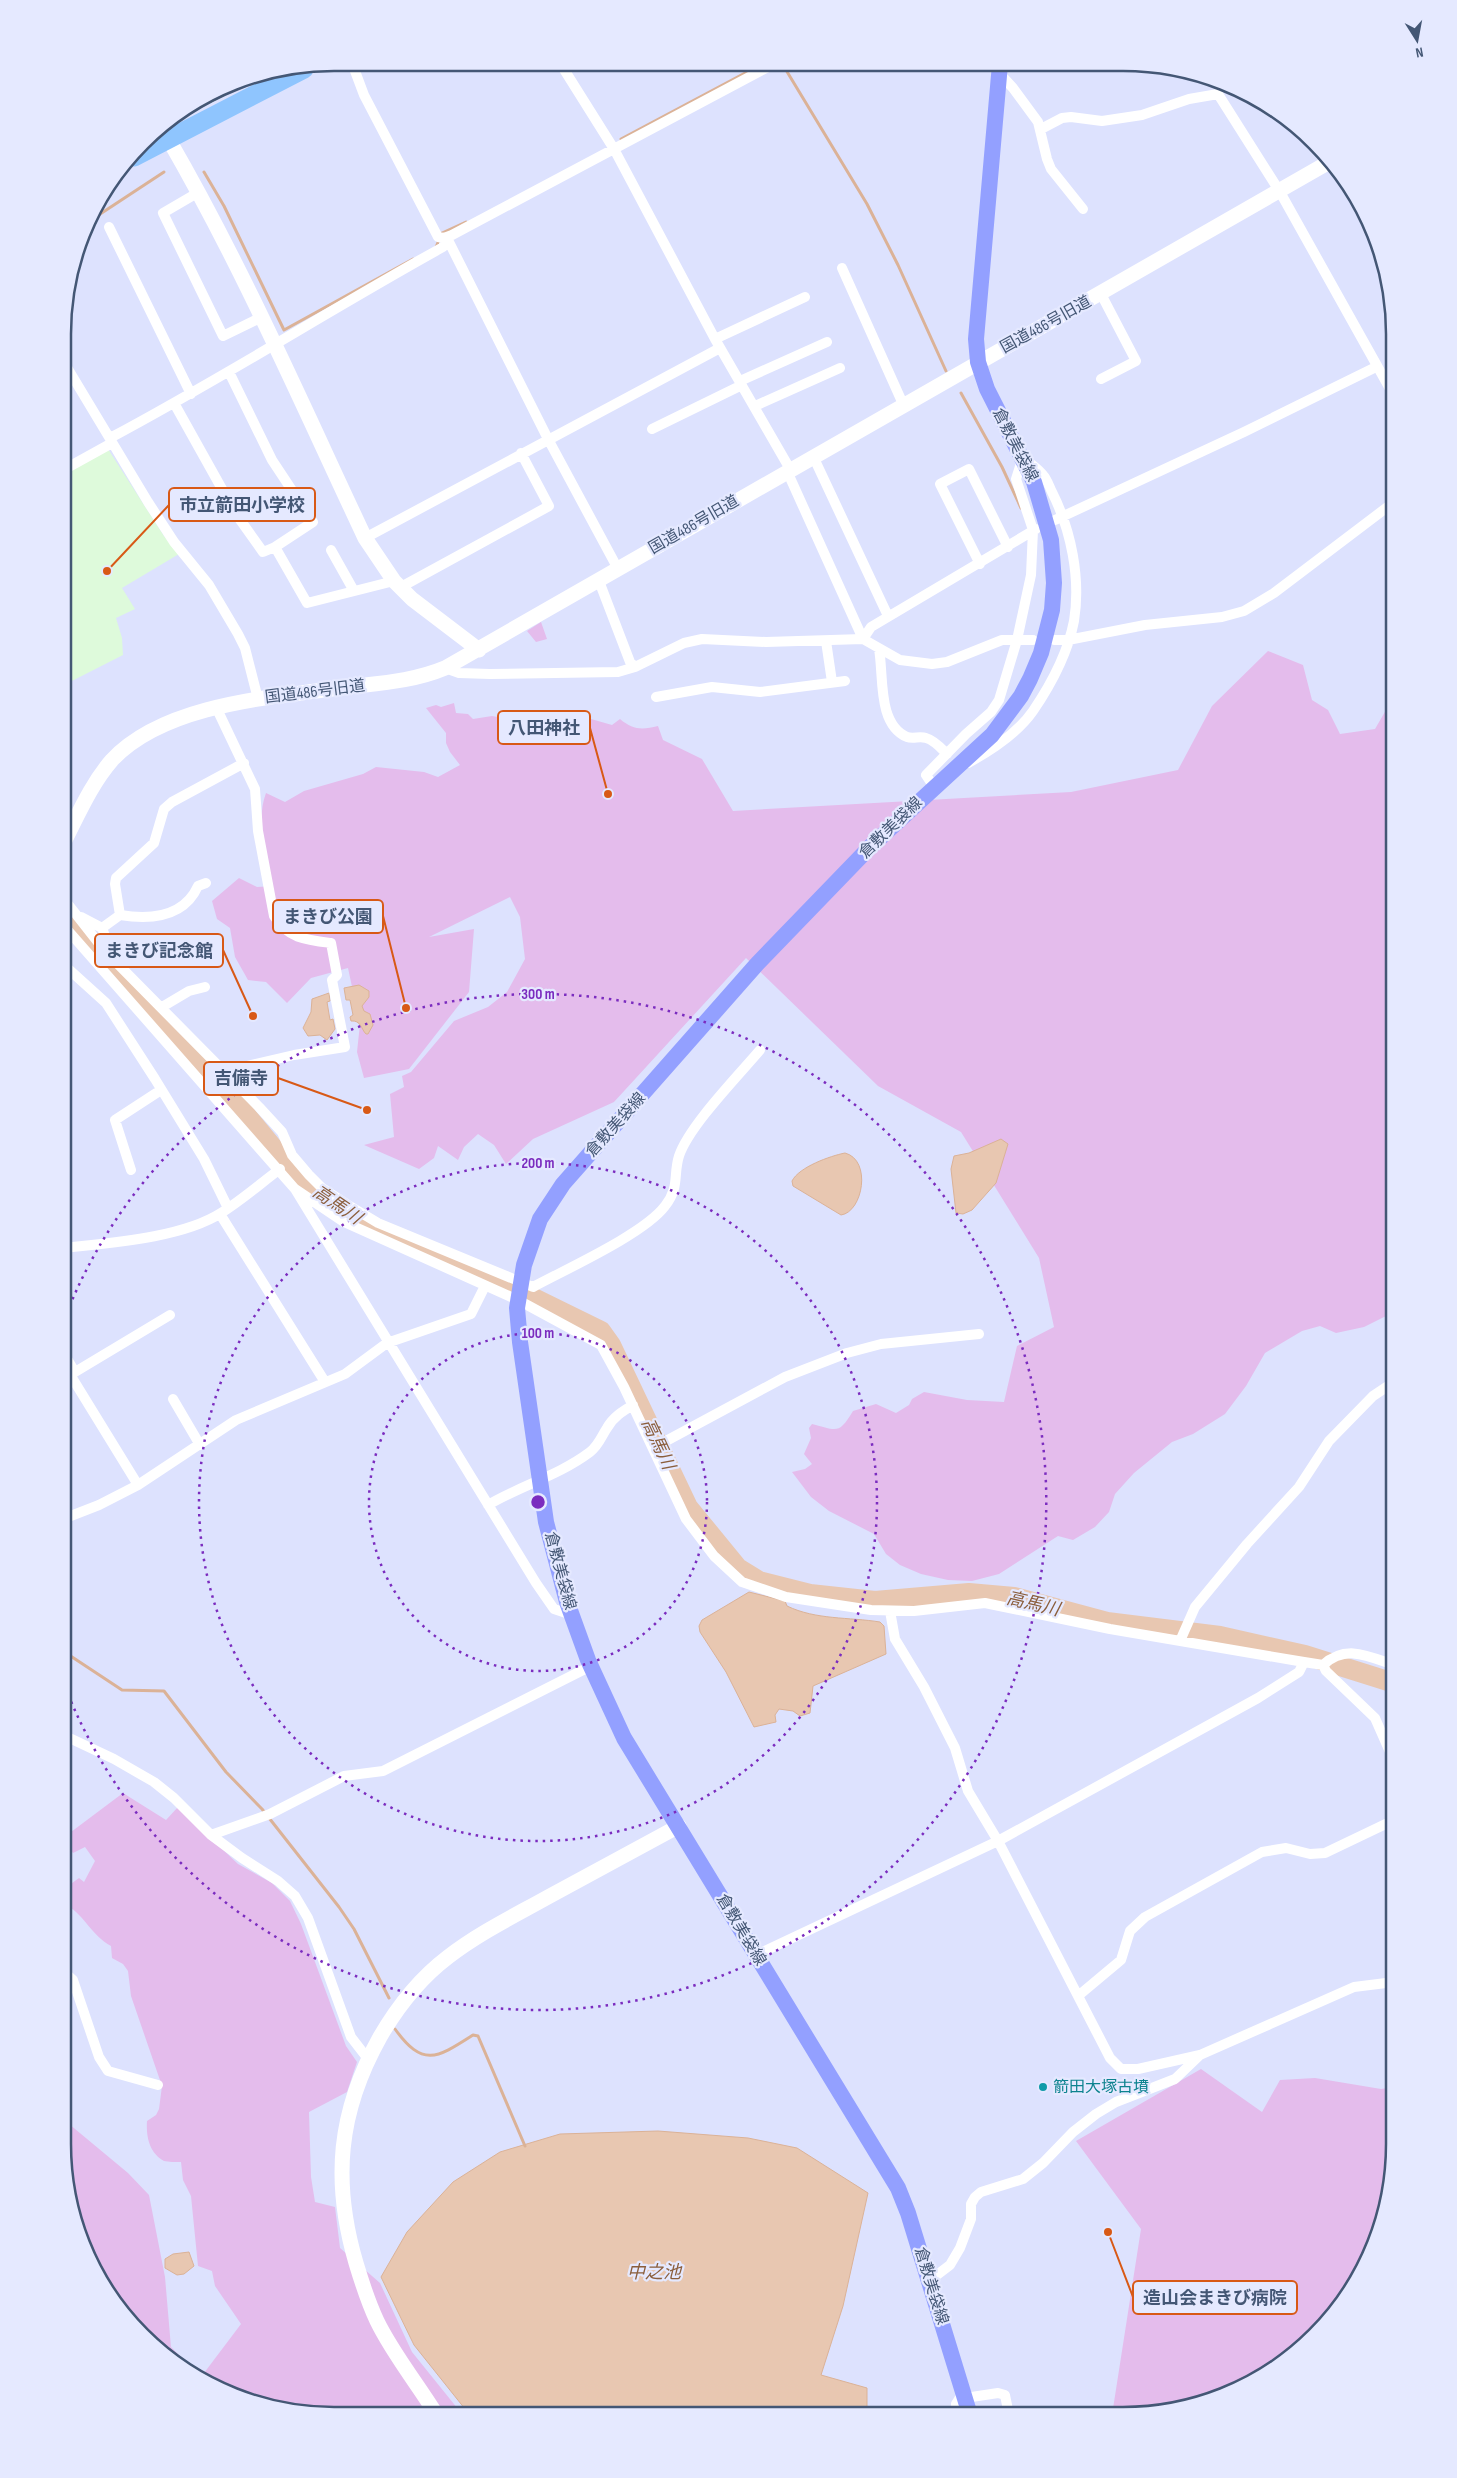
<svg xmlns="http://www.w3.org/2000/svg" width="1457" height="2478" font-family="'Sofia Sans Condensed','Noto Sans JP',sans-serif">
<rect width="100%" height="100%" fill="#dde2fe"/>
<path fill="#defadb" d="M108,449l56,87 15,18 -57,34 13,21 -19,9 6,20 1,17 -59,30 1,-212z"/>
<path fill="#e4bcec" d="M541,622l6,17 -11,3 -9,-11z
M1268,651l35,14 9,35 16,10 12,24 35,-5 11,-19 8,-2v604l-30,15 -28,6 -16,-7 -18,5 -37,22 -19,33 -21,28 -32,20 -21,8 -38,31 -19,21 -6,18 -14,15 -22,13 -15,-4 -59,38 -27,7 -24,-1 -27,-6 -21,-9 -14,-11 -12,-20 -45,-23 -18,-14 -19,-25 13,-3 7,-5 -8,-10 7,-16 -2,-10 3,-4c26,7 27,10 41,-13l23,-7 20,9 13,-8 3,-6 12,-7 43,8 37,2 13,-56 37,-19 -15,-69 -78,-126 -83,-46 -132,-128 -132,144 -81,37 -27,25 -12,-19 -16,-11 -14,13 -6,13 -20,-14 -4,12 -15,11 -55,-24 30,-8 -4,-43 14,-7 -2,-11 9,-4 43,-51 34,-14 19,-15 18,-33 -5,-42 -10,-20 -81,40 45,-8 -5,63 -60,77 -45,9 -7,-26 3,-28 -12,-56 -37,10 -24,25 -21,-21 -18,-2 -13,-23 -5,-29 -13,-9 -5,-18 27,-23 18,9 16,-1c-6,-29 -18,-64 -7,-93l19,9 19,-11 59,-17 13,-7 48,5 14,5 22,-12 -10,-13 -4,-9v-10l-20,-25 10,-3 5,2 13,-4 2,10 12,1 5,5 19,-3 28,5 47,-3 24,1 21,6 8,-6c13,11 22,11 38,7l5,14 39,19 31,52 338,-19 107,-22 34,-64z
M123,1793l43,27 12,-13 60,57 34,19 18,18 11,23 45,122 11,16 -10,30 -38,20 2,65 4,25 20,5 5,41 40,35 32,69 50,62 -163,-1 -69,-18 -61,-36 -51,-50 -35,-61 -20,-104v-25l65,54 21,22 16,82 6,70 30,30 40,-53 -26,-38 -3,-15 -14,-5 -7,-70 -8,-16 -2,-18c-5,0 -13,0 -17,-1 -15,-8 -18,-25 -17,-40l9,-6 3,-6 3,-23 -31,-90 -3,-25 -5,-7 -11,-6 -1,-12c-19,-10 -27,-31 -43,-40l-3,-9 3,-11 11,-8 5,4 11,-21 -10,-14 -12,6 -10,-15z
M1201,2069l61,43 18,-32 35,-2 66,11 13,-2v75l-20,86 -35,61 -51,50 -61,36 -104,20h-11l29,-186 -65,-88z"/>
<path fill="#e8c7b1" stroke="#dbb297" d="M359,985l10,6v6l-7,9 2,5 6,3 3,11 -5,9h-2c-5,-5 -5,-14 -15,-13l-1,-4 3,-2 -3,-15h-4l-2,-12z
M329,993l1,8 -3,1 3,18 3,-1 2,10 -8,11 -7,-5 -12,1 -5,-8 8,-16 1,-13z
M1001,1139l7,5 -12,39 -24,27 -9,4 -7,-1 -5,-44 3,-13 15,-3z
M845,1153c27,7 18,59 -4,62l-48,-29 -1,-5c7,-14 38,-25 53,-28z
M749,1592l36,9 2,5c29,14 62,11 93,16l4,4 2,28 -73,32 -3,27 -10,3 -7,-5 -14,-2 -4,6 1,7 -22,5 -28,-55 -26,-40 -1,-6 3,-6z
M658,2131l90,7 49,10 71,45 -25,113 -22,69 46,13v27l-398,-1 -55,-69 -33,-68 26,-45 46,-50 47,-30 60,-18z
M189,2252l5,14 -10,8 -7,1 -12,-7v-9l8,-5z"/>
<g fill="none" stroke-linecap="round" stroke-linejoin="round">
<path stroke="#dbb297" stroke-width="3" d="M786,70l81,134 31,61 48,106
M621,139l141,-75
M204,172l20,34 60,124 129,-71
M88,222l76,-50
M436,247l6,-14 24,-11
M961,393l41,74 19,41
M63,1651l59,39 42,1 62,81 36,37 77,98 15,22 35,69
M395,2029c28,39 42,29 78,6l5,1 47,110"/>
<path stroke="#e8c7b1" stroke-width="20" d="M64,914l42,49 137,148 56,68 40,30 35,20 123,51 104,51 10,14 77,162 50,61 21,13 51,13 65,7 94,-8 45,4 93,25 113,14 85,19 89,28"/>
<path stroke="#fff" stroke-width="10" d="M352,63l12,32 74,142 6,1 8,-3 316,-168 13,-3
M560,63l54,86 101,190 75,130
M991,64l22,24 25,34 9,37 4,10 32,40
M169,121l7,15
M1041,129l21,-11 9,-1 31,4 40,-6 47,-16 29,-5 62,98 114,204
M199,192l-36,21 60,123 39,-19
M109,227l82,167
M447,238l101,201 70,130
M842,268l61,136
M715,339l90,-42
M65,364l83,138 26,40 35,43 29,49 7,14 13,51
M229,372l43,88 41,62 -38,25
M1101,379l35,-18 -35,-67
M740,381l87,-39
M174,403l62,111 27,38 12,-5 32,56 87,-22
M755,406l85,-38
M652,429l90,-44
M110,438c113,-60 221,-129 333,-191l4,-9
M813,456l75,160
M65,469l47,-26
M787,471l76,168 37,21 32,4 15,-2 55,-22h31
M1055,520l189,-88 132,-65
M365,538l355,-190
M331,550l23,41
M980,564l-40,-80 29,-15 39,78
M599,581l31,81 5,5
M401,587l148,-81 -28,-53
M863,639l8,-12 165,-98
M1054,640h14l77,-15 77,-8 22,-6 30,-18 120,-91
M826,641l6,41
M879,649c5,27 -2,75 28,88 6,2 13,-1 19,1 8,2 15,10 21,16
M445,668l14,5 31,1 128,-2 17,-5 49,-24 18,-4 64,3 97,-3
M656,697l56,-10 48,5 85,-11
M934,787l-8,-12 40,-41 25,-22 8,-12 18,-60 14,-65 2,-45 -17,-51 7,-22c6,6 15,11 20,18 4,4 6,11 9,17 19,38 29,86 22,129 -6,31 -24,65 -41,90 -16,23 -41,39 -65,52
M64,899l40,51 155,157 23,25 10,23 17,20 13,13 26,17 30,18 155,64c33,-18 111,-53 132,-81 15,-19 8,-31 14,-50 10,-30 59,-80 81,-106
M120,915c31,5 64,2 78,-29l8,-3
M81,917l21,11 6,16 -4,6
M64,926l231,263 241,394 18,26 18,6
M102,928l18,-13 -5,-31 1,-6 38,-35 10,-34 8,-7 72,-39
M64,965l42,38 49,76 49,80 24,49
M162,1007l27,-16 16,-4
M210,1089l20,-19 64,-15 51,-8 -13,-67 5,-5 -6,-32c-25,-3 -44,-5 -57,-27l-16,-85 -3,-42 -39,-82
M131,1170l-16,-50 46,-30
M295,1189l49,33 174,78 83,45 23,42 62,132 28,37 28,26 44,15 85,13 43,1 71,-8 125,26 194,33 19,3c23,-21 45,-9 71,0
M220,1214l105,168
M64,1248c45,-5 118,-10 157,-35 21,-13 40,-30 59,-44
M63,1352l12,20 95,-57
M71,1376l67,109
M173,1399l27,46
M653,1448l132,-71 62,-24 34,-9 98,-10
M488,1505c34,-20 70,-29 102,-53 9,-7 11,-15 17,-24 6,-11 16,-17 26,-23
M63,1519l36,-14 39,-20 98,-65 109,-46 42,-31 84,-29 14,-28
M890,1611l5,28 29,48 31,61 13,43 30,50 112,217 11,11h17l62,-14 154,-68 40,-5
M1180,1641l15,-34 52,-63 52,-57 30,-46 44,-45 21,-14
M1323,1665l3,6 49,47 19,43
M63,1735l51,24 40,23 20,16 37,37 31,23 36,23 17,15 13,22 43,119 17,22
M211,1835l59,-21 74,-38 39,-5 208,-105
M756,1955l242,-114 260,-143 41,-26 5,-10
M63,1971l10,9 26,77 9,14 50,14
M1078,1996l43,-36 9,-29 15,-14 117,-65 24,-4 24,6 15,-1 69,-33
M929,2281l21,-16 10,-17 11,-29v-15l4,-7 6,-5 42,-13 20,-16 30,-31 23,-18 20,-12 59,-23 25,-24
M965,2398l33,-5 7,2 4,20
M957,2415l-1,-11 7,-11"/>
<path stroke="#fff" stroke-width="15" d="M169,140c74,128 133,264 196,398l29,43 18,18 67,51
M64,842c14,-27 27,-58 48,-82 53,-57 163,-63 236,-73 33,-4 66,-6 97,-19l886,-507
M436,2414c-19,-31 -43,-60 -59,-93 -9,-19 -15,-38 -21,-58 -24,-82 -18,-151 24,-226 18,-31 39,-58 68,-80 31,-24 66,-41 100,-60 44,-24 87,-47 131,-71"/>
<path stroke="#93a0ff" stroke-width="16" d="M970,2415l-62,-202 -10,-25 -274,-450 -36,-78 -21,-58 -21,-80 -26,-180 -3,-34 7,-43 16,-46 23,-35 194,-220 114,-118 121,-111 29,-39 9,-17 11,-26 11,-43 2,-27 -3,-43 -17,-58 -47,-93 -9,-27 -2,-23 24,-275"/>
<path stroke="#8fc5fe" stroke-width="19" d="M134,157l170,-88"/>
<g stroke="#a6c79d" stroke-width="5">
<path id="rail" d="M162,125l92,-47"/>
</g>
<use href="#rail" stroke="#e5e9ff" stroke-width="3" stroke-dasharray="9" stroke-linecap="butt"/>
</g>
<g fill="none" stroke="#7b2cbf" stroke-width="2.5" stroke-dasharray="2.5 5">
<circle cx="538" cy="1502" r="169"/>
<circle cx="538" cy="1502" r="339"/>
<path d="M64 1320A508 508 0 1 1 64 1684"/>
</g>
<circle fill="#0f9aa8" stroke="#e5e9ff" stroke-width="2" cx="1043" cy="2087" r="5"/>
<g text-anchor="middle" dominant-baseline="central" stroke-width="4.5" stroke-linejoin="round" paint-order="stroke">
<g font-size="16" fill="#445775" stroke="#e5e9ff">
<text transform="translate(1046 325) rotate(-29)">国道486号旧道</text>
<text transform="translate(1015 445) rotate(63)">倉敷美袋線</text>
<text transform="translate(694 525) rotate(-30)">国道486号旧道</text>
<text transform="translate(315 692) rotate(-7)">国道486号旧道</text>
<text transform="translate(891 828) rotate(-44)">倉敷美袋線</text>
<text transform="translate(616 1125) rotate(-48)">倉敷美袋線</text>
<text transform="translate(560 1571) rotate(75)">倉敷美袋線</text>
<text transform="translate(741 1930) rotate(59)">倉敷美袋線</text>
<text transform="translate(931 2286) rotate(73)">倉敷美袋線</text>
</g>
<g font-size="16" fill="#0d838f" stroke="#e5e9ff" text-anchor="start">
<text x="1053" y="2087">箭田大塚古墳</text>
</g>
<g font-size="18" font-style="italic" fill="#8b5e3c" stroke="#e5e9ff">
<text transform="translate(337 1205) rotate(34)">高馬川</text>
<text transform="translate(658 1444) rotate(65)">高馬川</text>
<text transform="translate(1033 1604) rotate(13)">高馬川</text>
<text x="654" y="2272">中之池</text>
</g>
</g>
<path d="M0 0H1457V2478H0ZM334 71H1123A263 263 0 0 1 1386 334V2144A263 263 0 0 1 1123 2407H334A263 263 0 0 1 71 2144V334A263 263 0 0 1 334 71Z" fill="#e5e9ff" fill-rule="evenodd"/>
<path fill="none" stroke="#445775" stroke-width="2.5" d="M334 71H1123A263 263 0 0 1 1386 334V2144A263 263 0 0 1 1123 2407H334A263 263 0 0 1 71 2144V334A263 263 0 0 1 334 71Z"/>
<circle cx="538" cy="1502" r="8" fill="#7b2cbf" stroke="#e5e9ff" stroke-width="2.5"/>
<g font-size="15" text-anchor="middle" font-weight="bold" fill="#7b2cbf" stroke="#e5e9ff" stroke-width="4.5" stroke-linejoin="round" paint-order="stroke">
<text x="538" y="999">300 m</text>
<text x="538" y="1168">200 m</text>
<text x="538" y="1338">100 m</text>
</g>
<path fill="none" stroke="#d85916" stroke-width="2" d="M107 571L169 505M608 794L590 728M406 1008L383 916M253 1016L223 950M367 1110L278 1078M1108 2232L1133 2297"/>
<g fill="#d85916" stroke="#e5e9ff" stroke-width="2">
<circle cx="107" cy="571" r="5"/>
<circle cx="608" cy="794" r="5"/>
<circle cx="406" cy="1008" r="5"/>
<circle cx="253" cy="1016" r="5"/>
<circle cx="367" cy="1110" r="5"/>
<circle cx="1108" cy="2232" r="5"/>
</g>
<g fill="#e5e9ff" stroke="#d85916" stroke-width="2">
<rect x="169" y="488" width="146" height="33" rx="5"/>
<rect x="498" y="711" width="92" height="33" rx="5"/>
<rect x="273" y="900" width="110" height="33" rx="5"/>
<rect x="95" y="934" width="128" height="33" rx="5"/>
<rect x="204" y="1062" width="74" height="33" rx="5"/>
<rect x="1133" y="2281" width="164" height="33" rx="5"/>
</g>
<g font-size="18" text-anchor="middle" font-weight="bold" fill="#445775">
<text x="242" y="511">市立箭田小学校</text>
<text x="544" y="734">八田神社</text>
<text x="328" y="923">まきび公園</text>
<text x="159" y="957">まきび記念館</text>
<text x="241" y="1084">吉備寺</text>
<text x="1215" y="2304">造山会まきび病院</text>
</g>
<g transform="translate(1417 40) rotate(169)" stroke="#e5e9ff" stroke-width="4" paint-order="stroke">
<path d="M0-4L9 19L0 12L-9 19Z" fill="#445775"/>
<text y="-8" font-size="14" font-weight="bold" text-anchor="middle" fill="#445775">N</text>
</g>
</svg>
